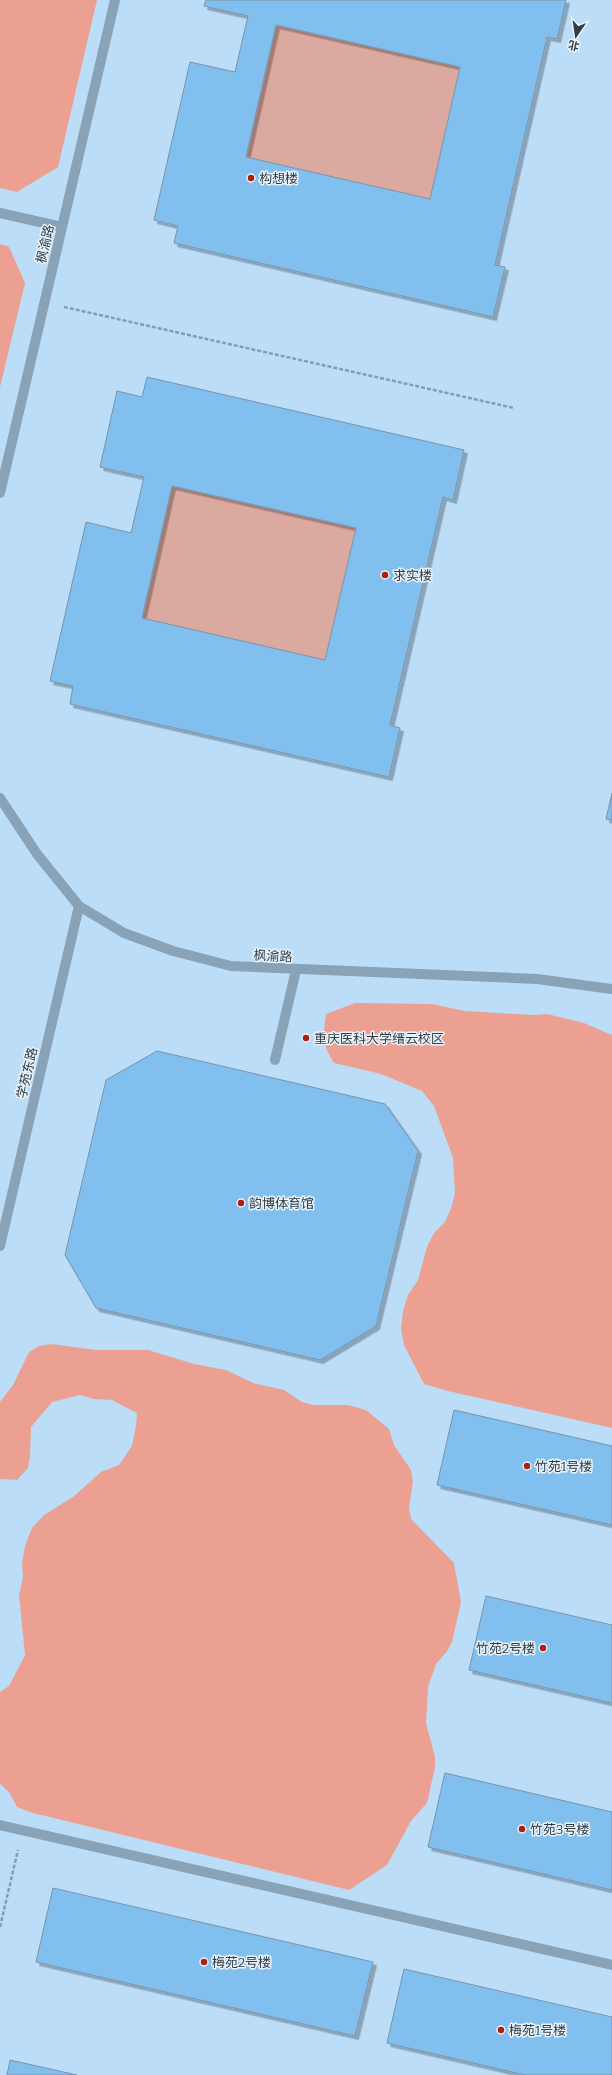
<svg xmlns="http://www.w3.org/2000/svg" width="612" height="2075" font-family="Bitter,'Noto Sans SC',serif">
<defs>
<filter id="shadow"><feDropShadow dx="3.5" dy="3.5" stdDeviation="0" flood-color="#0004"/></filter>
</defs>
<rect width="100%" height="100%" fill="#cde8fe"/>
<path fill="#bcddf8" d="M0,0h612v2075h-612z"/>
<path fill="#daa9a0" d="M276,25l184,42 -30,132 -184,-42z
M172,486l184,42 -31,132 -183,-42z"/>
<path fill="#eca092" d="M0,0h97l-39,167 -41,25 -17,-4z
M0,244l9,3 16,36 -25,104z
M355,1003l77,1 33,7 68,4 14,-1 37,9 28,12v393l-164,-37 -24,-7 -20,-39 -3,-16 2,-18 5,-16 10,-15 9,-33 7,-14 11,-11 7,-16 3,-14 -2,-34 -19,-52 -12,-15 -41,-17 -47,-11c-12,-19 -11,-27 -8,-49z
M51,1344l45,6h52l46,14 32,6 27,13 31,7 18,12 12,3h34l18,5 23,19 5,16 17,25 2,12 -4,25 2,12 43,44 7,39 -9,40 -4,8 -12,14 -8,23 -2,36 9,34v10l-8,36 -16,18 -24,44 -38,25 -316,-77 -16,-6 -8,-15 -9,-8v-92l9,-6 16,-31 -6,-60 4,-18 -1,-13 3,-18 7,-18 12,-13 29,-18 28,-25 18,-7 13,-19 4,-20 1,-13 -25,-13 -18,-1 -14,-4 -28,7 -21,25 -1,29 -2,12 -11,12 -17,-1v-77l13,-17 16,-33 10,-6z"/>
<path fill="#81bfef" stroke="#7a93a8" fill-rule="evenodd" filter="url(#shadow)" d="M206,0h360l-9,39 -10,-2 -52,228 10,2 -12,50 -319,-74 4,-17 -24,-6 36,-158 45,10 13,-56 -44,-10zM276,25l184,42 -30,132 -184,-42z
M147,377l317,73 -11,50 -10,-3 -53,228 10,3 -11,49 -319,-73 3,-18 -23,-5 36,-159 45,11 13,-56 -44,-10 17,-76 25,6zM172,486l184,42 -31,132 -183,-42z
M612,793v27l-6,-1z
M157,1051l228,53 33,47 -42,175 -56,34 -224,-52 -31,-53 41,-175z
M454,1410l158,36v79l-175,-40z
M486,1596l126,29v78l-143,-33z
M445,1773l167,39v78l-184,-43z
M53,1888l320,74 -18,74 -319,-74z
M404,1969l208,48v58h-87l-138,-32z
M10,2060l67,15h-70z"/>
<g fill="none" stroke-linecap="round" stroke-linejoin="round">
<path stroke="#889cac" stroke-width="2.5" stroke-dasharray="4 2" stroke-linecap="butt" d="M64,307l450,101
M0,1927l18,-77"/>
<path stroke="#88a2b7" stroke-width="10" d="M0,213l62,14
M0,493l115,-493
M0,798l37,56 42,52 45,27 49,18 58,15 306,13 75,10
M275,1060l21,-90
M0,1246l79,-340
M0,1825l612,140"/>
</g>
<g fill="#ae1f0e" stroke="#e8f3fc" stroke-width="1.5">
<circle cx="251" cy="178" r="4"/>
<circle cx="385" cy="575" r="4"/>
<circle cx="306" cy="1038" r="4"/>
<circle cx="241" cy="1203" r="4"/>
<circle cx="527" cy="1466" r="4"/>
<circle cx="543" cy="1648" r="4"/>
<circle cx="522" cy="1829" r="4"/>
<circle cx="204" cy="1962" r="4"/>
<circle cx="501" cy="2030" r="4"/>
</g>
<g text-anchor="middle" dominant-baseline="central" stroke-width="3" stroke-linejoin="round" paint-order="stroke">
<g font-size="13" fill="#313c44" stroke="#e8f3fc" text-anchor="start">
<text x="259" y="178">构想楼</text>
<text x="393" y="575">求实楼</text>
<text x="314" y="1038">重庆医科大学缙云校区</text>
<text x="249" y="1203">韵博体育馆</text>
<text x="535" y="1466">竹苑1号楼</text>
<text x="535" y="1648" text-anchor="end">竹苑2号楼</text>
<text x="530" y="1829">竹苑3号楼</text>
<text x="212" y="1962">梅苑2号楼</text>
<text x="509" y="2030">梅苑1号楼</text>
</g>
<g font-size="13" fill="#313c44" stroke="#e8f3fc">
<text transform="translate(45 244) rotate(-77)">枫渝路</text>
<text transform="translate(273 956) rotate(3)">枫渝路</text>
<text transform="translate(27 1073) rotate(-77)">学苑东路</text>
</g>
</g>
<g transform="translate(576 36) rotate(193)" stroke="#e8f3fc" stroke-width="3" paint-order="stroke">
<path d="M0-3L7 15L0 10L-7 15Z" fill="#313c44"/>
<text y="-6" font-size="11" font-weight="bold" text-anchor="middle" fill="#313c44">北</text>
</g>
</svg>
